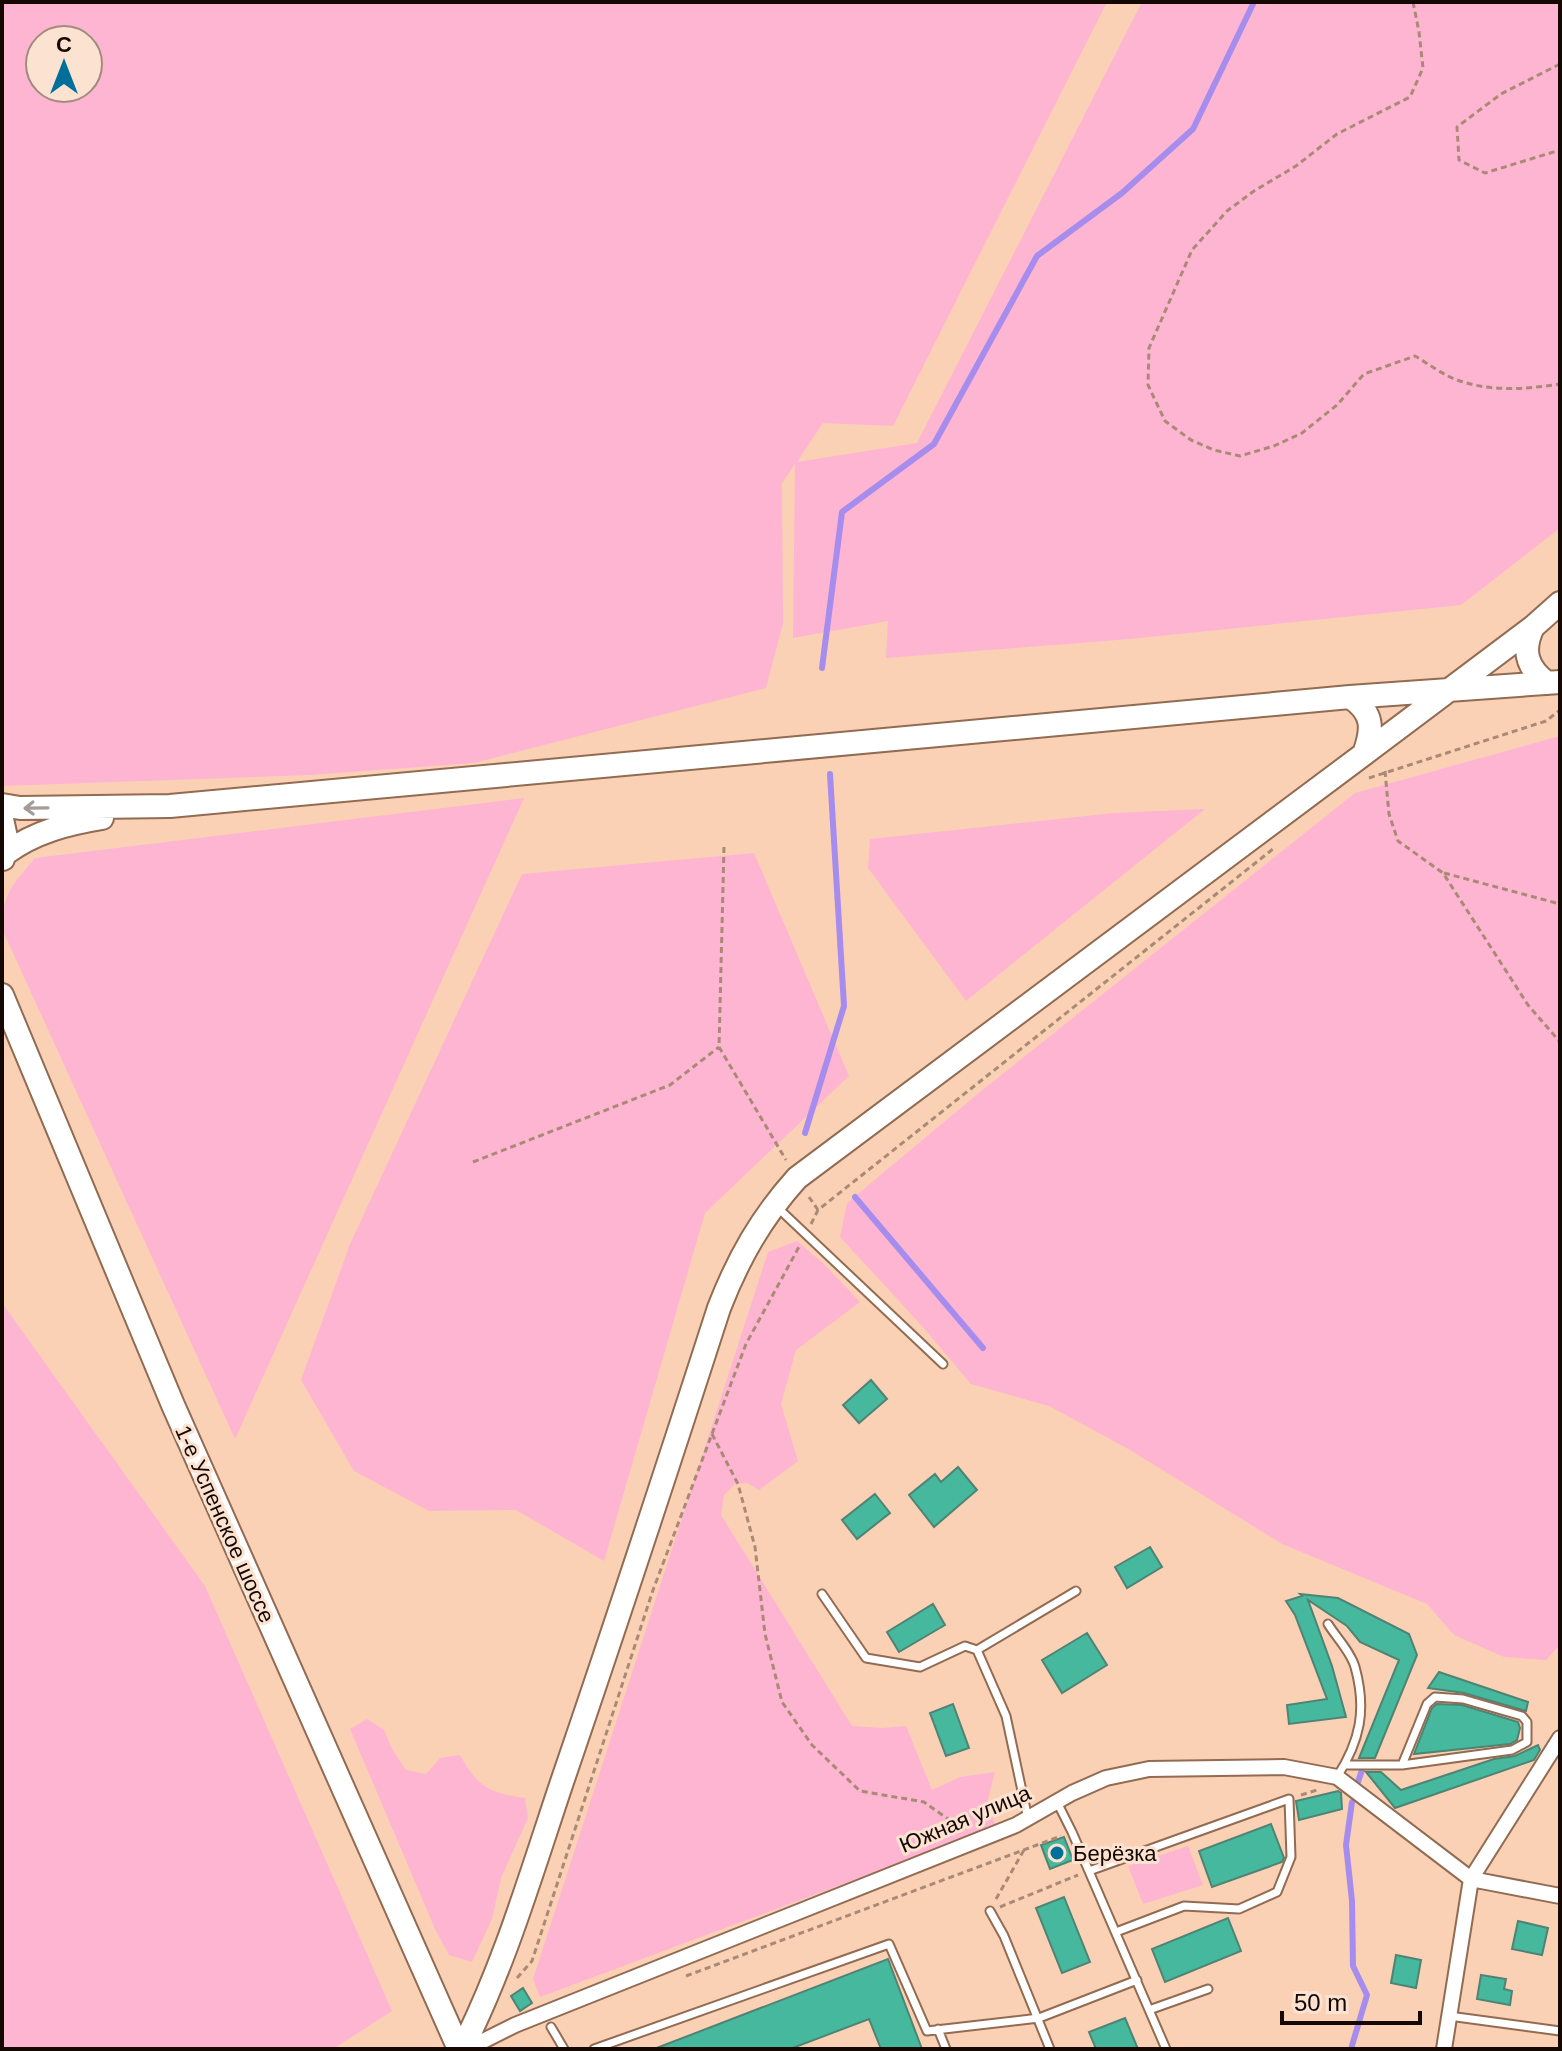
<svg xmlns="http://www.w3.org/2000/svg" width="1562" height="2051" font-family="Arial,sans-serif">
<rect width="100%" height="100%" fill="#fbd1b5"/>
<path fill="#feb5d1" fill-rule="evenodd" d="M2,2h1105l-214,424 -70,-3 -26,39 120,-19 225,-441h418v526l-99,77 -331,34 -244,19 2,-37 -95,17 2,-174 -13,19 1,140 -17,65 -292,75 -165,12 -307,11zM88,40v48h-48v-48z
M1560,736v909l-14,15 -42,-3 -50,-22 -27,-31 -145,-60 -152,-94 -81,-44 -78,-22 -49,-58 -82,-89 7,-34 133,-111 375,-299z
M524,798l-289,641 -233,-510c0,-35 11,-45 33,-71z
M1205,809l-239,192 -98,-133 2,-29 244,-26z
M754,853l95,223 -144,137 -101,348 -88,-51 -87,1 -75,-40 -53,-91 49,-136 172,-370z
M797,1241l28,24 35,37 -64,48 -15,54 17,57 -39,29 -12,-7 -12,1 -11,11 -3,20 131,211 30,2 24,-2 26,64 28,-13 35,-5 -8,31 9,24 -456,170 -7,-18 235,-727z
M2,1303l203,283 187,425 -59,38h-331z
M367,1719l17,11 9,21 13,19 20,4 14,-16 20,-3c18,32 29,38 65,43l3,20 -27,60 -9,41 -20,43 -23,-7 -14,-26 -85,-200z
M1188,1846l15,39 -60,19 -15,-38z"/>
<g fill="none" stroke-linecap="round" stroke-linejoin="round">
<path stroke="#a68ded" stroke-width="6" d="M822,668l20,-156 92,-68 103,-188 85,-63 71,-64 61,-127
M805,1133l39,-127 -14,-232
M855,1197l128,151
M1358,1782l4,-12
M1351,2049l16,-54 -14,-29 -1,-65 -6,-56 6,-43"/>
</g>
<path fill="#45b89d" stroke="#4f8374" stroke-width="2" d="M871,1380l16,19 -28,24 -16,-18z
M958,1467l19,23 -43,37 -25,-32 26,-21 6,8z
M875,1494l15,19 -33,26 -15,-19z
M1150,1547l12,20 -35,21 -12,-21z
M1300,1594l38,4 71,36 8,21 -42,103h-16l40,-98 -39,-18 -13,-16 -39,-26 24,66 14,51 -57,7 -2,-19 40,-6 -32,-84 -9,-14 16,-5z
M933,1604l12,21 -46,27 -12,-20z
M1087,1633l20,32 -45,28 -20,-33z
M1439,1672l89,30 -2,9 -62,-18 -36,-5z
M953,1704l16,44 -23,8 -16,-43z
M1437,1704l25,1 56,17 2,6 -3,12 -7,4 -96,10 18,-46z
M1538,1745l2,5 -6,10 -139,48 -29,-36h15l20,18 93,-31 21,-3z
M1338,1791l3,2 1,16 -43,11 -3,-19z
M1271,1824l13,34 -2,4 -70,25 -13,-36z
M1064,1837l9,23 -23,9 -9,-24z
M1064,1897l26,65 -28,11 -26,-65z
M1228,1918l13,33 -76,31 -13,-33z
M1518,1921l30,7 -6,27 -30,-6z
M1396,1955l25,5 -5,28 -25,-5z
M888,1959l34,90h-41l-12,-30 -79,30h-136z
M1481,1975l25,4 -2,10 8,2 -2,14 -33,-6z
M523,1988l9,15 -12,8 -9,-15z
M1125,2018l13,31h-42l-7,-17z"/>
<g fill="none" stroke-linecap="round" stroke-linejoin="round">
<g stroke="#916b52" stroke-width="11">
<path id="lane" d="M778,1208l165,156
M822,1594l44,64 54,9 45,-21 12,4 29,66 22,103
M1328,1624c8,13 23,28 27,43 12,43 5,74 -18,110
M977,1650l99,-59
M1344,1765h58l110,-15 15,-8v-20l-5,-6 -59,-17 -28,-2 -8,7 -25,61
M1057,1802l15,30 94,217
M1089,1871l200,-72 2,58 -14,35 -38,17 -55,-3 -68,26
M990,1911l14,25 46,113
M1149,2010l59,-21
M1449,2016l111,15
M551,2027l13,22
M938,2029l8,20
M594,2049l295,-105 38,87 112,-13 98,-38"/>
</g>
<g stroke="#916b52" stroke-width="18">
<path id="street" d="M467,2049l48,-24 501,-200 56,-32 34,-15 43,-9 135,-2 53,10 134,102 89,17
M1444,2049l27,-170 89,-141"/>
</g>
<g stroke="#916b52" stroke-width="26">
<path id="secondary" d="M1533,627c-11,23 -7,40 14,56
M1350,697c24,16 23,32 14,57
M2,805l18,3 150,-2 1180,-109 210,-15
M2,819l5,23 -4,17
M6,853c29,-21 60,-29 96,-35
M2,995l171,410 286,644
M462,2049c43,-85 70,-178 100,-267 54,-158 106,-316 157,-474 19,-49 42,-90 78,-130l567,-424 169,-127 27,-24"/>
</g>
<path stroke="#aa8a76" stroke-width="3" stroke-dasharray="6 4" stroke-linecap="butt" d="M1413,2l6,30 4,36 -13,29 -73,37 -41,32 -42,25 -27,20 -35,39 -43,98 -1,37 17,36 26,19 23,10 26,6 34,-10 28,-13 35,-28 27,-31 51,-18c14,8 29,20 45,25 33,11 66,8 100,3
M1560,64l-59,30 -44,33 2,33 26,13 75,-23
M1385,771l4,43 9,27 45,32 85,132 32,37
M1369,778l177,-57 14,-11
M724,847l-5,200 67,113
M1444,873l116,31
M473,1162l197,-77 49,-38
M809,1197l9,13
M811,1224l7,-14 455,-361
M712,1434l26,50 17,63 10,87 17,68 30,43 48,46 64,11 37,26
M1301,1795l16,-5
M996,1899l28,-49
M1000,1907l78,-32
M686,1976l375,-140
M517,1978l15,-17 121,-371 93,-246 54,-99"/>
<use href="#lane" stroke="#fff" stroke-width="7"/>
<use href="#street" stroke="#fff" stroke-width="14"/>
<use href="#secondary" stroke="#fff" stroke-width="22"/>
</g>
<defs><path id="oneway-shaft" d="M-6 0H5M1.5-3L5.5 0L1.5 3" fill="none" stroke-width="1.6" stroke-linecap="round" stroke-linejoin="round" transform="scale(2)"/></defs>
<use stroke="#a19c9a" href="#oneway-shaft" transform="translate(36 808) rotate(179)"/>
<circle fill="#00709b" stroke="#fce2d1" stroke-width="3" cx="1057" cy="1853" r="8"/>
<g text-anchor="middle" dominant-baseline="central" stroke-width="6" stroke-linejoin="round" paint-order="stroke">
<g font-size="22" fill="#150802" stroke="#fce2d1">
<text transform="translate(225 1524) rotate(66)">1-е Успенское шоссе</text>
<text transform="translate(965 1819) rotate(-23)">Южная улица</text>
</g>
<g font-size="22" fill="#150802" stroke="#fce2d1" text-anchor="start">
<text x="1073" y="1853">Берёзка</text>
</g>
</g>
<rect width="1562" height="2051" fill="none" stroke="#150802" stroke-width="8"/>
<g transform="translate(64 64)"><circle r="38" fill="#fce2d1" stroke="#a08b7e" stroke-width="2"/>
<path d="M0-6L14 30L0 20L-14 30Z" fill="#00709b"/>
<text y="-12" font-size="22" font-weight="bold" text-anchor="middle" fill="#150802">С</text>
</g>
<path d="M1282 2011v12h138v-12" fill="none" stroke="#150802" stroke-width="4"/>
<text x="1294" y="2011" font-size="24" fill="#150802" stroke="#fce2d1" stroke-width="6" paint-order="stroke">50 m</text>
</svg>
